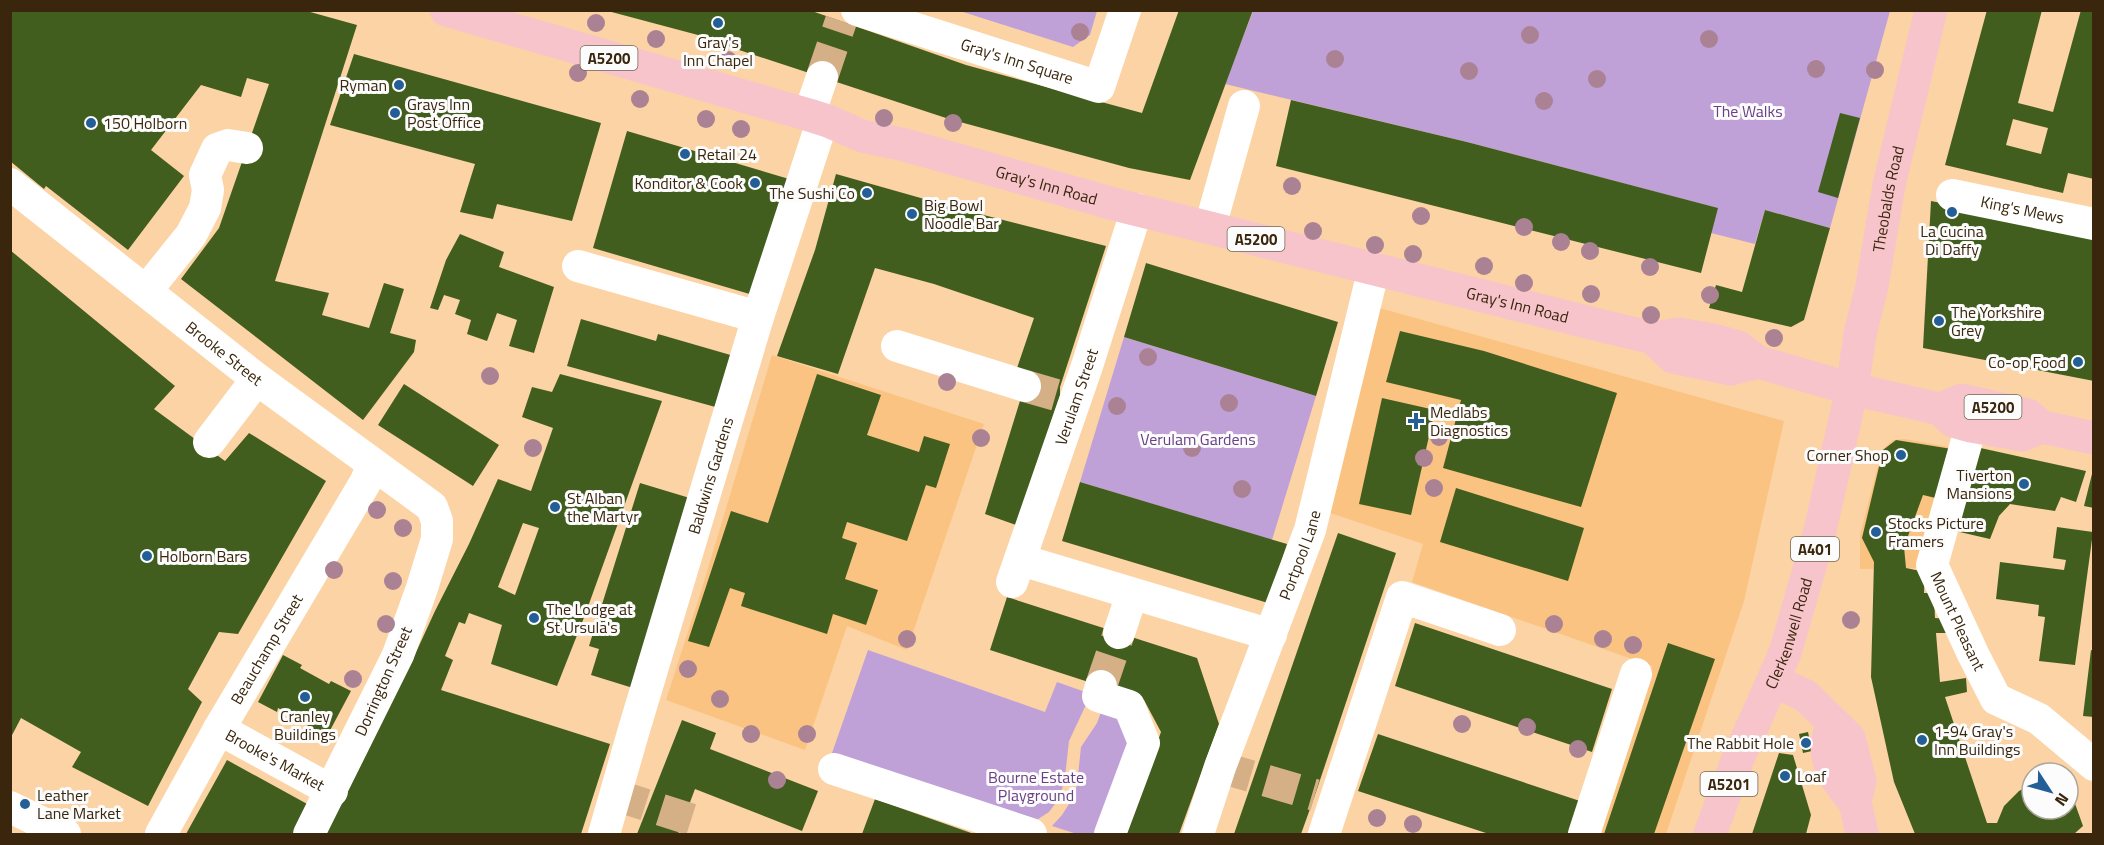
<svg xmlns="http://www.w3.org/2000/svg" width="2104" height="845" font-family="'Titillium Web',sans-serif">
<rect width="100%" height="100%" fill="#fcd3a4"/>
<path fill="#fbc381" d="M1351,300l433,121 -40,180 -78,233h-66l52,-168 -240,-84 11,-38 -123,-41z
M772,355l212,69 -77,226 -60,-24 -42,124 -139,-50 37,-115z
M1904,439l63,11 -34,118 -73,1v-34l22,-85 11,-10z"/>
<path fill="#bfa1d8" d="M960,11h137l-7,24 -17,12z
M1253,11h637l-60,217 -65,-18 -10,34 -44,-11 6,-25 -250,-66 -242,-58z
M1124,337l192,59 -44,144 -192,-58z
M868,650l177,62 12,-30 34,12 -22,47 -4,36 -5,20 -11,15 -17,11 -200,-70z
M1104,704l15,5 15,37 -38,87 -19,1 -25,-8 10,-11 12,-19 3,-11 4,-38 16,-24z"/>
<path fill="#425e1f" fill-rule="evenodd" d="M10,10h293l54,15 -82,256 54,12 -7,22 47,13 15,-45 20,6 -14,44 26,7 -2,12 -51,68 -182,-141 38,-51 50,-144 -22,-6 -6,19 -40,-12 -50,65 33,26 -56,74 -82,-64 -2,3 -34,-28z
M604,10h205l157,55 176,48 37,-103h74l-63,170 -61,-12 -180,-49 -222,-73 1,-3z
M1987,10h55l-24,93 35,9 28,-102h13v169l-26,-6 -5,20 -118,-28zM2013,119l35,9 -7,26 -35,-9z
M354,54l247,69 -29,98 -75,-17 -4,15 -33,-7 15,-48 -145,-39z
M1291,100l176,42 251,66 -17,65 -425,-107z
M1840,113l20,5 -22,80 -20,-6z
M627,131l162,48 -36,116 -160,-47z
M836,174l120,34 150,38 -46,141v9l-44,129 -31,-11 43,-139 -12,-4 18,-53 -100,-34 -59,-16 -37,106 -61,-18 38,-106z
M1931,201l163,32v148l-171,-33z
M1765,210l65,18 -26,92 -13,7 -82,-19 7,-23 26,7z
M460,234l44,18 -5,15 55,20 -20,66 -25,-7 8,-26 -20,-7 -10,28 -20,-7 4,-14 -16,-6 5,-14 -16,-5 -6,15 -8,-2 16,-48z
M10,250l165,136 -21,23 71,52 24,-28 77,48 -88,153 -19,-2 -31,57 14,13 -54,104 -76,-39 9,-15 -60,-34 -11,21z
M1146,263l192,59 -22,74 -192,-59z
M581,319l75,22 2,-7 76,22 -15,52 -152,-42z
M1400,331l84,20 133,42 -36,114 -138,-39 18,-68 -75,-18z
M560,374l102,27 -77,214 -28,71 -66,-22 11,-39 -33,-12 -4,11 -6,-2 -14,34 8,4 -12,30 169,54 -29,90h-262l93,-173 23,-50 34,-67 29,-65 33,12 22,-63 -31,-11 10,-30 20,5zM523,523l16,5 -24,67 -17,-8z
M817,374l64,21 -14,40 52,17 5,-16 26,8 -14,44 -10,-3 -19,56 -60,-19 -5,16 15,5 -12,36 33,11 -12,35 -33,-11 -6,20 -86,-28 4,-13 -15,-5 -21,59 -21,-6 43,-130 37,12z
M404,384l95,61 -26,41 -95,-61z
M1382,398l53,12 -24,105 -52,-11z
M1896,440l62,10 -18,49 -17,-4 -19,52 2,21 19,4 -1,21h10l1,25 17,1v14h-16l4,49 26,-4 1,14 -22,5 42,126h10l7,-17 15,-15 13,-7v25h36v-25l15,42 -9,8h-159l-21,-52 -23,-105 3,-115 -12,-24 21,-88z
M1976,447l110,24 -10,31 -15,-5 -6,14 -45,-7 -11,12 -9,23 -39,-9z
M2093,470h1v38l-10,-2z
M1080,482l207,62 -19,59 -206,-62z
M640,483l53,16 -60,189 -42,-13 8,-26 -10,-3z
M1456,488l128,40 -16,53 -128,-39z
M2057,527l36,5 -18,133 -36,-4 6,-44 -7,-1 1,-11 -43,-6 4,-37 64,8 2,-10 -13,-2z
M1338,533l58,20 -81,242 -14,39h-67z
M1007,597l190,61 22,66 -40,110h-55l37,-102 -17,-32 -154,-50z
M1415,623l197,66 -20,63 -197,-66z
M1668,643l47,16 -61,175h-50z
M2091,650l3,1v66l-11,-1z
M283,655l19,10 -2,3 29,16 2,-3 20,10 -25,47 -19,-10 1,-4 -30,-16 -1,4 -19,-10z
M682,720l34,13 -6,16 108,42 -16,40 -107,-42 -17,45h-41z
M1808,732l4,19 -9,2 -4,-19z
M1378,734l202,67 -12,33h-79l-131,-43z
M1779,753l14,2 18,60 -5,19h-54z
M227,760l82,45 -16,29h-107z
M875,799l99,35h-112z"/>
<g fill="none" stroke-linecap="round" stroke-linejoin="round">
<path stroke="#d5b086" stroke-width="32" stroke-dasharray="32 16" stroke-linecap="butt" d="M822,77l19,-56
M1025,386l35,10
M1101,686l18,-53
M1220,767l95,28
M615,795l78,25"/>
<g stroke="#fff" stroke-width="32">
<path id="s1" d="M857,10l242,77 26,-77"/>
<path d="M809,115l13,-38"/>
<path id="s2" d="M10,184l247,195 175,128 5,14v18l-15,49 -24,67 -89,179"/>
<path id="s3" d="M1952,195l142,29"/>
<path d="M1210,227l34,-121"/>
<path d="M578,266l180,51"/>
<path d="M146,291l45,-56 14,-27 3,-18 -3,-15 12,-26 11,-4 19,3"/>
<path d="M897,346l128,40"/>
<path id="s4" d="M1971,426l-39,139 41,89 23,45 43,20 55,46"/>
<path d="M209,442l48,-63"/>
<path d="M1021,560l250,75"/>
<path id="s5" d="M1012,582l75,-216 50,-157"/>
<path d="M1119,633l13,-39"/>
<path d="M1101,686l-3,10 31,10 15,37 -34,91"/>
<path id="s6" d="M219,729l113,62"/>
<path d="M834,769l197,65"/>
<path d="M10,807l55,27"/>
<path id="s7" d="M161,834l58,-105 146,-246 8,-18"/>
<path id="s8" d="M604,834l29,-101 125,-416 65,-198"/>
<path id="s9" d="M1198,834l22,-67 90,-237 64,-262"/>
<path d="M1324,834l78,-237 98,33"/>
<path d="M1584,834l52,-160"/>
</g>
<g stroke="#f7c4cb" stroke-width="33">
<path id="s10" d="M446,10l363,105 19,6 34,15 39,8 213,60 493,123 46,11 26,-4 34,6 25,7 20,15 94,27 88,20 13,12 18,5 51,9 20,-8"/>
<path d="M1653,338l20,19 58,12 27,-7"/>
<path d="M1940,409l22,-9 66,15 14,12 52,11"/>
<path d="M1774,681l32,15 43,42 11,43 -5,21 7,32"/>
<path d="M1833,724c-2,7 -7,16 -6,23 0,21 15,41 28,55"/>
<path id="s11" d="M1710,834l27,-73 48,-108 34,-118 33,-146 8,-55 12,-48 17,-101 42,-175"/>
</g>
</g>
<g fill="#ab8294">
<circle cx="596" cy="23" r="9"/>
<circle cx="1080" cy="32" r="9"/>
<circle cx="1530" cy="35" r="9"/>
<circle cx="656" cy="39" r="9"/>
<circle cx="1709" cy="39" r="9"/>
<circle cx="1335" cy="59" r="9"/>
<circle cx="728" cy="60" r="9"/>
<circle cx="1816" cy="69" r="9"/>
<circle cx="1875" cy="70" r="9"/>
<circle cx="1469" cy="71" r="9"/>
<circle cx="578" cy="73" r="9"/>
<circle cx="1597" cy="79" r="9"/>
<circle cx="640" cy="99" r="9"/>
<circle cx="1544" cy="101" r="9"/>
<circle cx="884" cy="118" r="9"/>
<circle cx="706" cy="119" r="9"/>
<circle cx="953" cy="123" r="9"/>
<circle cx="741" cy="129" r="9"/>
<circle cx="1292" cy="186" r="9"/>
<circle cx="1421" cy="216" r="9"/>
<circle cx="1524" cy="227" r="9"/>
<circle cx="1313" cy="231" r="9"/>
<circle cx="1561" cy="242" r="9"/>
<circle cx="1375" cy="245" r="9"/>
<circle cx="1590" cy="251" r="9"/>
<circle cx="1413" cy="254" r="9"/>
<circle cx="1484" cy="266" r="9"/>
<circle cx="1650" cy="267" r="9"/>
<circle cx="1524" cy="283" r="9"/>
<circle cx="1591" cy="294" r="9"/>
<circle cx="1710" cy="295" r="9"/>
<circle cx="1651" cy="315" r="9"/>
<circle cx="1774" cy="338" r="9"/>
<circle cx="1148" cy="357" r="9"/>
<circle cx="490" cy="376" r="9"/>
<circle cx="947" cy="382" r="9"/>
<circle cx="1229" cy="403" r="9"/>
<circle cx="1117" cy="406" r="9"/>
<circle cx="1439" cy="437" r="9"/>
<circle cx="981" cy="438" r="9"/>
<circle cx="533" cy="448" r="9"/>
<circle cx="1192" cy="448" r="9"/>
<circle cx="1424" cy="458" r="9"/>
<circle cx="1434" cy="488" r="9"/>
<circle cx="1242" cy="489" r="9"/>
<circle cx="377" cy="510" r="9"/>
<circle cx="403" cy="528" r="9"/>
<circle cx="334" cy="570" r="9"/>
<circle cx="393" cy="581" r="9"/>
<circle cx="1851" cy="620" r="9"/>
<circle cx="386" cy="624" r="9"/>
<circle cx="1554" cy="624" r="9"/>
<circle cx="907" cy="639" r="9"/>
<circle cx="1603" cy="639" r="9"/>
<circle cx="1633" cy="645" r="9"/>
<circle cx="688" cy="669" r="9"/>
<circle cx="353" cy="679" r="9"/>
<circle cx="720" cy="699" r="9"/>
<circle cx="1462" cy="724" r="9"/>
<circle cx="1527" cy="727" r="9"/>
<circle cx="751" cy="734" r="9"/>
<circle cx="807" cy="734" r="9"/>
<circle cx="1578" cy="749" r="9"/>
<circle cx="777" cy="780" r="9"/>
<circle cx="1377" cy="818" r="9"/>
<circle cx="1413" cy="824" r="9"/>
</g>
<g fill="#235f96" stroke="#fcfcfc" stroke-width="2">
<circle cx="718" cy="23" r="6"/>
<circle cx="399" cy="85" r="6"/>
<circle cx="395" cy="113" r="6"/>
<circle cx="91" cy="123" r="6"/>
<circle cx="685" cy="154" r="6"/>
<circle cx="755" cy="183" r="6"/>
<circle cx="867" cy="193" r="6"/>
<circle cx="1952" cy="212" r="6"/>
<circle cx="912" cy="214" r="6"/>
<circle cx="1939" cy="321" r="6"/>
<circle cx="2078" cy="362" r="6"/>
<path d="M1413 412h6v6h6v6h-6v6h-6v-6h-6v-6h6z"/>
<circle cx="1901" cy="455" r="6"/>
<circle cx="2024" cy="484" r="6"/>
<circle cx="555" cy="507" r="6"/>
<circle cx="1876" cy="532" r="6"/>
<circle cx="147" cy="556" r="6"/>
<circle cx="534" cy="618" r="6"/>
<circle cx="305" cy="697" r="6"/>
<circle cx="1922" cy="740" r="6"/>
<circle cx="1806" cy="743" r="6"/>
<circle cx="1785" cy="776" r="6"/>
<circle cx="25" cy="804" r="6"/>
</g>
<g text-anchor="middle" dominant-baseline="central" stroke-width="6" stroke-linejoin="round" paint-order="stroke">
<g fill="#fcfcfc" stroke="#746655" stroke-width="1.5">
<rect x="580.5" y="46" width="57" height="24" rx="4.5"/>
<rect x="1227.5" y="227" width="57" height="24" rx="4.5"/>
<rect x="1964.5" y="395" width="57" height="24" rx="4.5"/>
<rect x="1791" y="537" width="48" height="24" rx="4.5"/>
<rect x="1700.5" y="772" width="57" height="24" rx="4.5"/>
</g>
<g font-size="15" font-weight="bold" fill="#39260d">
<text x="609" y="58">A5200</text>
<text x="1256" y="239">A5200</text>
<text x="1993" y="407">A5200</text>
<text x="1815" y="549">A401</text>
<text x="1729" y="784">A5201</text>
</g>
<g font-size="16" fill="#39260d" stroke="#fcfcfc" text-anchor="start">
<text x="718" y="42" text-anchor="middle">Gray's<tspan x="718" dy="18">Inn Chapel</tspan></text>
<text x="387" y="85" text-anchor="end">Ryman</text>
<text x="407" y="104">Grays Inn<tspan x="407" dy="18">Post Office</tspan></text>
<text x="103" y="123">150 Holborn</text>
<text x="697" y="154">Retail 24</text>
<text x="743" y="183" text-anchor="end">Konditor &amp; Cook</text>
<text x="855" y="193" text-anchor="end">The Sushi Co</text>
<text x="924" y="205">Big Bowl<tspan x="924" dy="18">Noodle Bar</tspan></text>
<text x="1952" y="231" text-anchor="middle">La Cucina<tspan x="1952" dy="18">Di Daffy</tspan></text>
<text x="1951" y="312">The Yorkshire<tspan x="1951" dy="18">Grey</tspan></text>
<text x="2066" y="362" text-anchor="end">Co-op Food</text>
<text x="1430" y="412">Medlabs<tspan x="1430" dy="18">Diagnostics</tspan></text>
<text x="1889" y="455" text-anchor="end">Corner Shop</text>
<text x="2012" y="475" text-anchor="end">Tiverton<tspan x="2012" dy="18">Mansions</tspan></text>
<text x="567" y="498">St Alban<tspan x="567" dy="18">the Martyr</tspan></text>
<text x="1888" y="523">Stocks Picture<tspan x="1888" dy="18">Framers</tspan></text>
<text x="159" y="556">Holborn Bars</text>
<text x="546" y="609">The Lodge at<tspan x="546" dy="18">St Ursula's</tspan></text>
<text x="305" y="716" text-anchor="middle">Cranley<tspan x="305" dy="18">Buildings</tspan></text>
<text x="1934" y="731">1-94 Gray's<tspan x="1934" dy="18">Inn Buildings</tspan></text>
<text x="1794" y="743" text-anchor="end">The Rabbit Hole</text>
<text x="1797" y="776">Loaf</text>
<text x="37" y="795">Leather<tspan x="37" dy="18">Lane Market</tspan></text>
</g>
<g font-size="16" fill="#39260d" stroke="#fcfcfc">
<text stroke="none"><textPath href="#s1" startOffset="168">Gray's Inn Square</textPath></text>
<text stroke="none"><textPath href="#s10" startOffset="626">Gray's Inn Road</textPath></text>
<text stroke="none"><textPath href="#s11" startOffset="662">Theobalds Road</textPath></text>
<text stroke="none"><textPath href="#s3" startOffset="72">King's Mews</textPath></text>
<text stroke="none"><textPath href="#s10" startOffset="1112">Gray's Inn Road</textPath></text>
<text stroke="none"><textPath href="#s2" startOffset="273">Brooke Street</textPath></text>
<text stroke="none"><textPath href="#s5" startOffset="196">Verulam Street</textPath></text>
<text stroke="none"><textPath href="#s8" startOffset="374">Baldwins Gardens</textPath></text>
<text stroke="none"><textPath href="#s9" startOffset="297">Portpool Lane</textPath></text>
<text stroke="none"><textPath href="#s4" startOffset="206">Mount Pleasant</textPath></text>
<text stroke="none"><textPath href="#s11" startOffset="216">Clerkenwell Road</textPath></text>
<text stroke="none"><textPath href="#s7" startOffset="213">Beauchamp Street</textPath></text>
<text transform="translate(383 681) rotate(-66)">Dorrington Street</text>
<text stroke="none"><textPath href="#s6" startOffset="64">Brooke's Market</textPath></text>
</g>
<g font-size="16" fill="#693f86" stroke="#fcfcfc">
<text x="1748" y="111">The Walks</text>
<text x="1198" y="439">Verulam Gardens</text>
<text x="1036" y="777">Bourne Estate<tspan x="1036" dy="18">Playground</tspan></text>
</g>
</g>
<rect width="2104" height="845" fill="none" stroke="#39260d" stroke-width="24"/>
<g transform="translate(2050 791) rotate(126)"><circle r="28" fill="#fcfcfc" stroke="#aea69c" stroke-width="1.5"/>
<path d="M0-4.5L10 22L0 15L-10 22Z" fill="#235f96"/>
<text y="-9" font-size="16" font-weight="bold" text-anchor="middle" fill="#39260d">N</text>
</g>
</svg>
